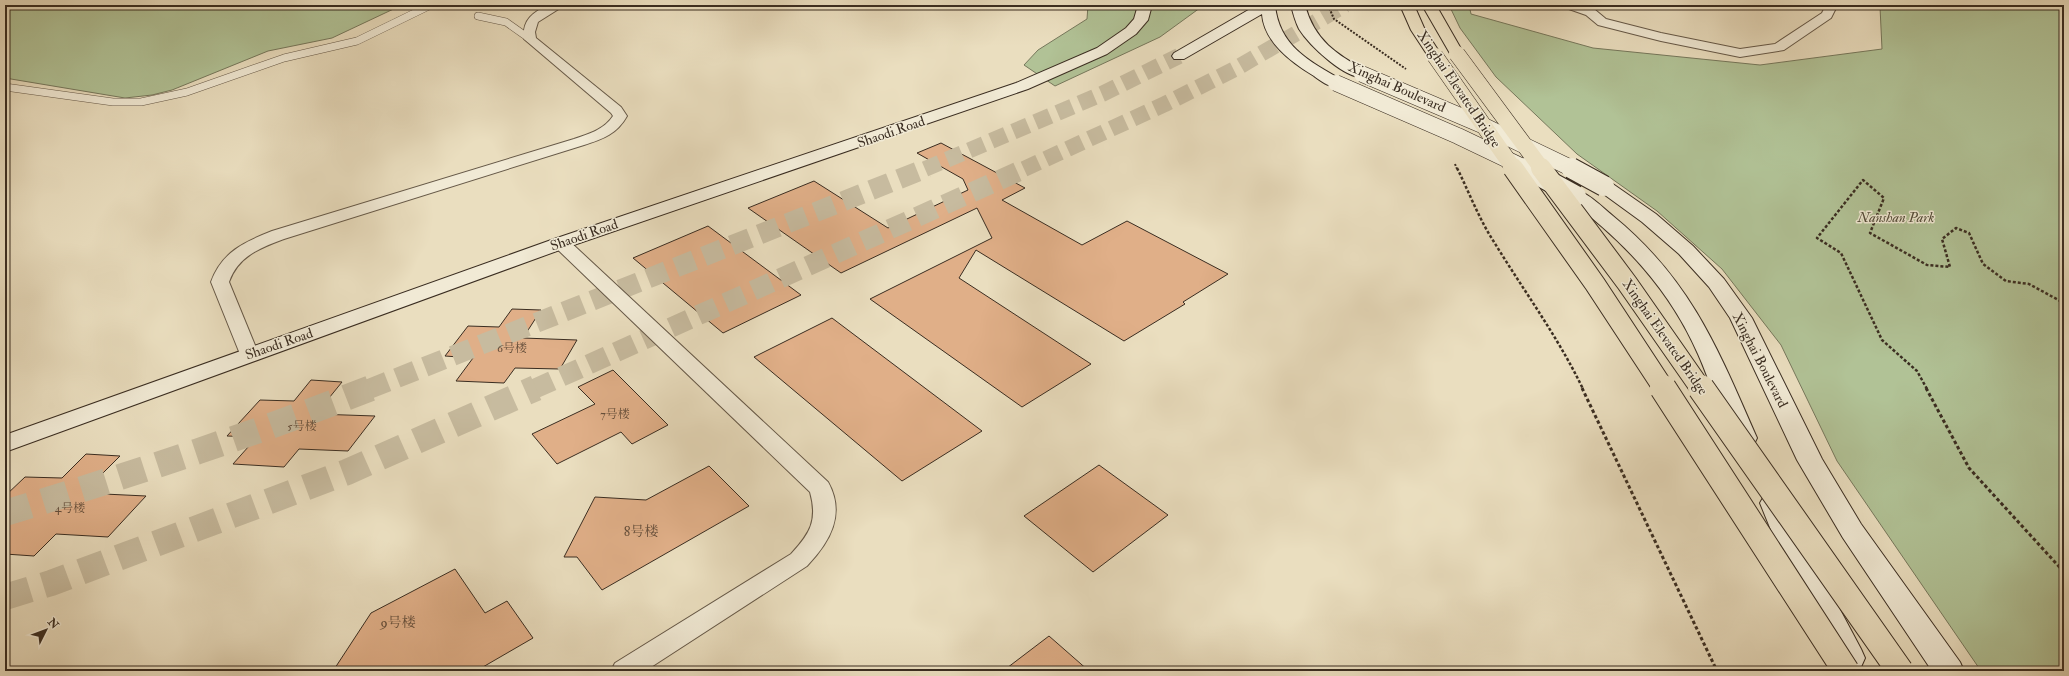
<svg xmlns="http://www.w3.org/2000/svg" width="2069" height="676" font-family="'IM FELL Double Pica','Noto Serif SC',serif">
<rect width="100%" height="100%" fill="#eadebf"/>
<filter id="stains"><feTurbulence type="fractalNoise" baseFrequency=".005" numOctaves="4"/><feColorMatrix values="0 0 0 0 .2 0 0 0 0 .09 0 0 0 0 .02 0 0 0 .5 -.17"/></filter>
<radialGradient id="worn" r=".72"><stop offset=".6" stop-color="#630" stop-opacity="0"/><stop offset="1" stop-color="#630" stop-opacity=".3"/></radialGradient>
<path fill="#b1c296" stroke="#76785c" d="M5,5h397l-70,33 -64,13 -96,39 -20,5 -27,3 -120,-20z
M1088,5h116l-44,32 -105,49 -31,-21 14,-15 49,-31z
M1449,5h20l2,9 122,34 167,17 122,-16 -2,-42 -3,-2h187v666h-83l-144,-210 -56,-116 -59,-76 -65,-58 -80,-57 -81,-77 -36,-49z"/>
<path fill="#e0af88" stroke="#3a2d21" d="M941,143l84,45 -23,12 80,45 45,-24 101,53 -45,28 2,2 -61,37 -148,-91 -17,28 132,86 -69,43 -152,-108 122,-61 -15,-30 -136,65 -93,-65 66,-27 74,47 80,-38 -5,-11 -46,-26z
M708,226l93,69 -78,38 -90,-75z
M512,309l29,1 -18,28 54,2 -17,29 -45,-1 -11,15 -48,-2 17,-23 -28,-2 23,-30 31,1z
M832,318l150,113 -80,50 -148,-124z
M613,370l55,55 -36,19 -11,-12 -64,32 -25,-30 63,-30 -17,-17z
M311,380l31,2 -26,32 59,2 -27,35 -49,-2 -15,18 -51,-3 24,-27 -30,-1 33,-36 34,1z
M86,454l34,2 -37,37 63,3 -38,41 -52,-3 -22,22 -29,-2v-58l20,-19 37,1z
M1099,465l69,50 -75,57 -69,-56z
M709,466l40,40 -147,84 -25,-33h-13l31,-60 51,3z
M455,569l30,44 22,-12 26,37 -57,33h-143l38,-58z
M1049,636l40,35h-86z"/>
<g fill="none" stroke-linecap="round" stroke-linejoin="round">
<path stroke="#c7bb9f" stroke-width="16" stroke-dasharray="16 8" stroke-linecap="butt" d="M925,169l177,-75 77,-38
M1024,169l141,-65 70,-35 110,-64"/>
<path stroke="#c7bb9f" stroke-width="20" stroke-dasharray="20 10" stroke-linecap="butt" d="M369,389l558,-221
M534,389l492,-221"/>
<path stroke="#c7bb9f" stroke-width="26" stroke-dasharray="26 14" stroke-linecap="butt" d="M5,513c122,-37 247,-78 366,-125
M5,597l46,-14 296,-111 189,-84"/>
<g stroke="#665948" stroke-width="8">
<path id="lane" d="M478,16l28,6 24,17
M5,87l108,15h28l46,-10 97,-34 73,-17 74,-36"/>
</g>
<g stroke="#665948" stroke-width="2">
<path id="street" d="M549,5h16l-27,17 -3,10 1,6 85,69 6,9c-10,18 -24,23 -43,29l-300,94c-24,9 -46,17 -55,43l30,73 -3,4 -7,2 -7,-2 -31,-77c11,-30 33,-40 61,-51l302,-92c14,-5 30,-9 39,-23l-2,-3 -87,-74c-2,-19 9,-27 25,-34z
M1564,5h17l13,4 12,10 55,14 79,16 35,-5 47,-31 2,-4 -5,-4h14l3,3 -5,10 -47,32 -44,7 -79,-16 -63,-16 -12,-10 -20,-7z
M561,238l6,1 261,243c18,32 2,60 -21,84l-162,105h-34l4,-8 176,-109c19,-21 27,-33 19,-62l-255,-245 -2,-4 2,-4z"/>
</g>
<g stroke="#3a2d21" stroke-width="2">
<path id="secondary" d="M1138,5h14l-4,15 -12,14 -29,20 -79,35 -460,158 -563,205v-17l549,-196 462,-156 81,-35 29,-20 8,-9z
M1257,5h18c4,41 34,56 67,75l2,3 -2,3c-11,3 -20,-4 -28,-10 -23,-14 -50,-34 -52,-62l-78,45h-10l-2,-3 2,-3z
M1291,5h14c9,35 32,50 62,66l3,3 -3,3c-20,5 -58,-32 -68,-48 -4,-8 -6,-16 -8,-24z
M1604,181l6,1 46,32 37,32 31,33 28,39 70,141 39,65 99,138 4,9h-32l-89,-133 -46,-78 -67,-142 -21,-31 -30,-33 -37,-32 -44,-32 -3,-4 3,-4z
M1576,190c14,4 26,17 37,26 78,64 105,133 144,222l-3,6 -9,2 -9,-2c-16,-27 -25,-61 -38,-90 -28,-64 -73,-112 -129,-154l-2,-4 2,-4z
M1773,493l9,3 21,44 58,109 4,9 -4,9 -11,4 -11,-4 -64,-127 -15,-37 4,-7z"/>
</g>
<g stroke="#3a2d21" stroke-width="2">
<path id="primary" d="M1400,5h14l11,25 17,26 -2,3h-10l-19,-29z
M1422,5h14l28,49 -2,3h-10z"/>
</g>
<path stroke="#3a2d21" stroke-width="2" stroke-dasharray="2 1.5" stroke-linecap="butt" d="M1328,5l6,14 72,50
M1455,164l2,5"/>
<path stroke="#3a2d21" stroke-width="2.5" stroke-dasharray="3 2" stroke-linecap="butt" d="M1457,168c12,24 22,51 37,74 30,49 64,95 89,147
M1927,389l-10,-18 -35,-31 -41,-87 -24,-15 46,-58 21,18 -14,35 57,32 23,2 -8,-28 14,-11 13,5 14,31 23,17 23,3 35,19"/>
<path stroke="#3a2d21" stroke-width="3" stroke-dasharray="3.5 2.5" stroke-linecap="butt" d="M1582,388l135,283
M1926,388l43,80 95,104"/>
<use href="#lane" stroke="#f1ead5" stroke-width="7"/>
<use href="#street" fill="#f1ead5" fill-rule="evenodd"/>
<use href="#secondary" fill="#f1ead5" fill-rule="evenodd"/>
<use href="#primary" fill="#eadebf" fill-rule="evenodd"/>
<g stroke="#3a2d21" stroke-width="17" stroke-linecap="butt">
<path id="secondary-bridge-far1" d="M1362,74l122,52 89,43
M1336,83l122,53 69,33"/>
</g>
<g stroke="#3a2d21" stroke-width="22" stroke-linecap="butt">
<path id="secondary-bridge" d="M1525,168l51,28
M1571,168l33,18"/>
</g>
<g stroke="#3a2d21" stroke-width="17" stroke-linecap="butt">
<path id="primary-bridge-far2" d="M1457,54l85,115
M1435,56l79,113"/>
</g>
<g stroke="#3a2d21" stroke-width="22" stroke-linecap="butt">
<path id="primary-bridge-far1" d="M1513,168l82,116 69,105
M1541,168l86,115 74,106"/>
</g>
<g stroke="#3a2d21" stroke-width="28" stroke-linecap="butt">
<path id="primary-bridge" d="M1663,388l183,283
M1701,388l199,283"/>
</g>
<use href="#secondary-bridge-far1" stroke="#f1ead5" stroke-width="16"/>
<use href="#secondary-bridge" stroke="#f1ead5" stroke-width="20"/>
<use href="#primary-bridge-far2" stroke="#eadebf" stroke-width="16"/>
<use href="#primary-bridge-far1" stroke="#eadebf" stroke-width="20"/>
<use href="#primary-bridge" stroke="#eadebf" stroke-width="26"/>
</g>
<g text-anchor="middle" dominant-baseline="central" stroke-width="3" stroke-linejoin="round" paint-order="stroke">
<g font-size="12" fill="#644e3b">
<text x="512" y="348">6号楼</text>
<text x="615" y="414">7号楼</text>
<text x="302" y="426">5号楼</text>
<text x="70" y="508">4号楼</text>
</g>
<g font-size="14" fill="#3a2d21" stroke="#f1ead5">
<text transform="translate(1397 87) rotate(24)">Xinghai Boulevard</text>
<text transform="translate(1459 89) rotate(56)">Xinghai Elevated Bridge</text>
<text transform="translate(891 132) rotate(-19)">Shaodi Road</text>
<text transform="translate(584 235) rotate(-19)">Shaodi Road</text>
<text transform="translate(1665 337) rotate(55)">Xinghai Elevated Bridge</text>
<text transform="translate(279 344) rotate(-19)">Shaodi Road</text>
<text transform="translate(1760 360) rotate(63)">Xinghai Boulevard</text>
</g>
<g font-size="14" font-style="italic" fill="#524b38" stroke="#f1ead5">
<text x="1896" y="217">Nanshan Park</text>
</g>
<g font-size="14" fill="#644e3b">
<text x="641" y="531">8号楼</text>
<text x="398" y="622">9号楼</text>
</g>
</g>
<rect width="2069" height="676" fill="none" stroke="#eadebf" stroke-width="20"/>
<rect x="6" y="6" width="2057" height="664" fill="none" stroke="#3a2d21" stroke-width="2"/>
<rect x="10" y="10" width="2049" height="656" fill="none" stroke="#3a2d21"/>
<g transform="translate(46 630) rotate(48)" stroke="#f1ead5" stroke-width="3" paint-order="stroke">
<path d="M0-3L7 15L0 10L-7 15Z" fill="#3a2d21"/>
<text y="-6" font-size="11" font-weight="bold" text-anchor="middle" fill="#3a2d21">N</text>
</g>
<rect width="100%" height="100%" filter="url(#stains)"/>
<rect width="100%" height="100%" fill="url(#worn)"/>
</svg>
